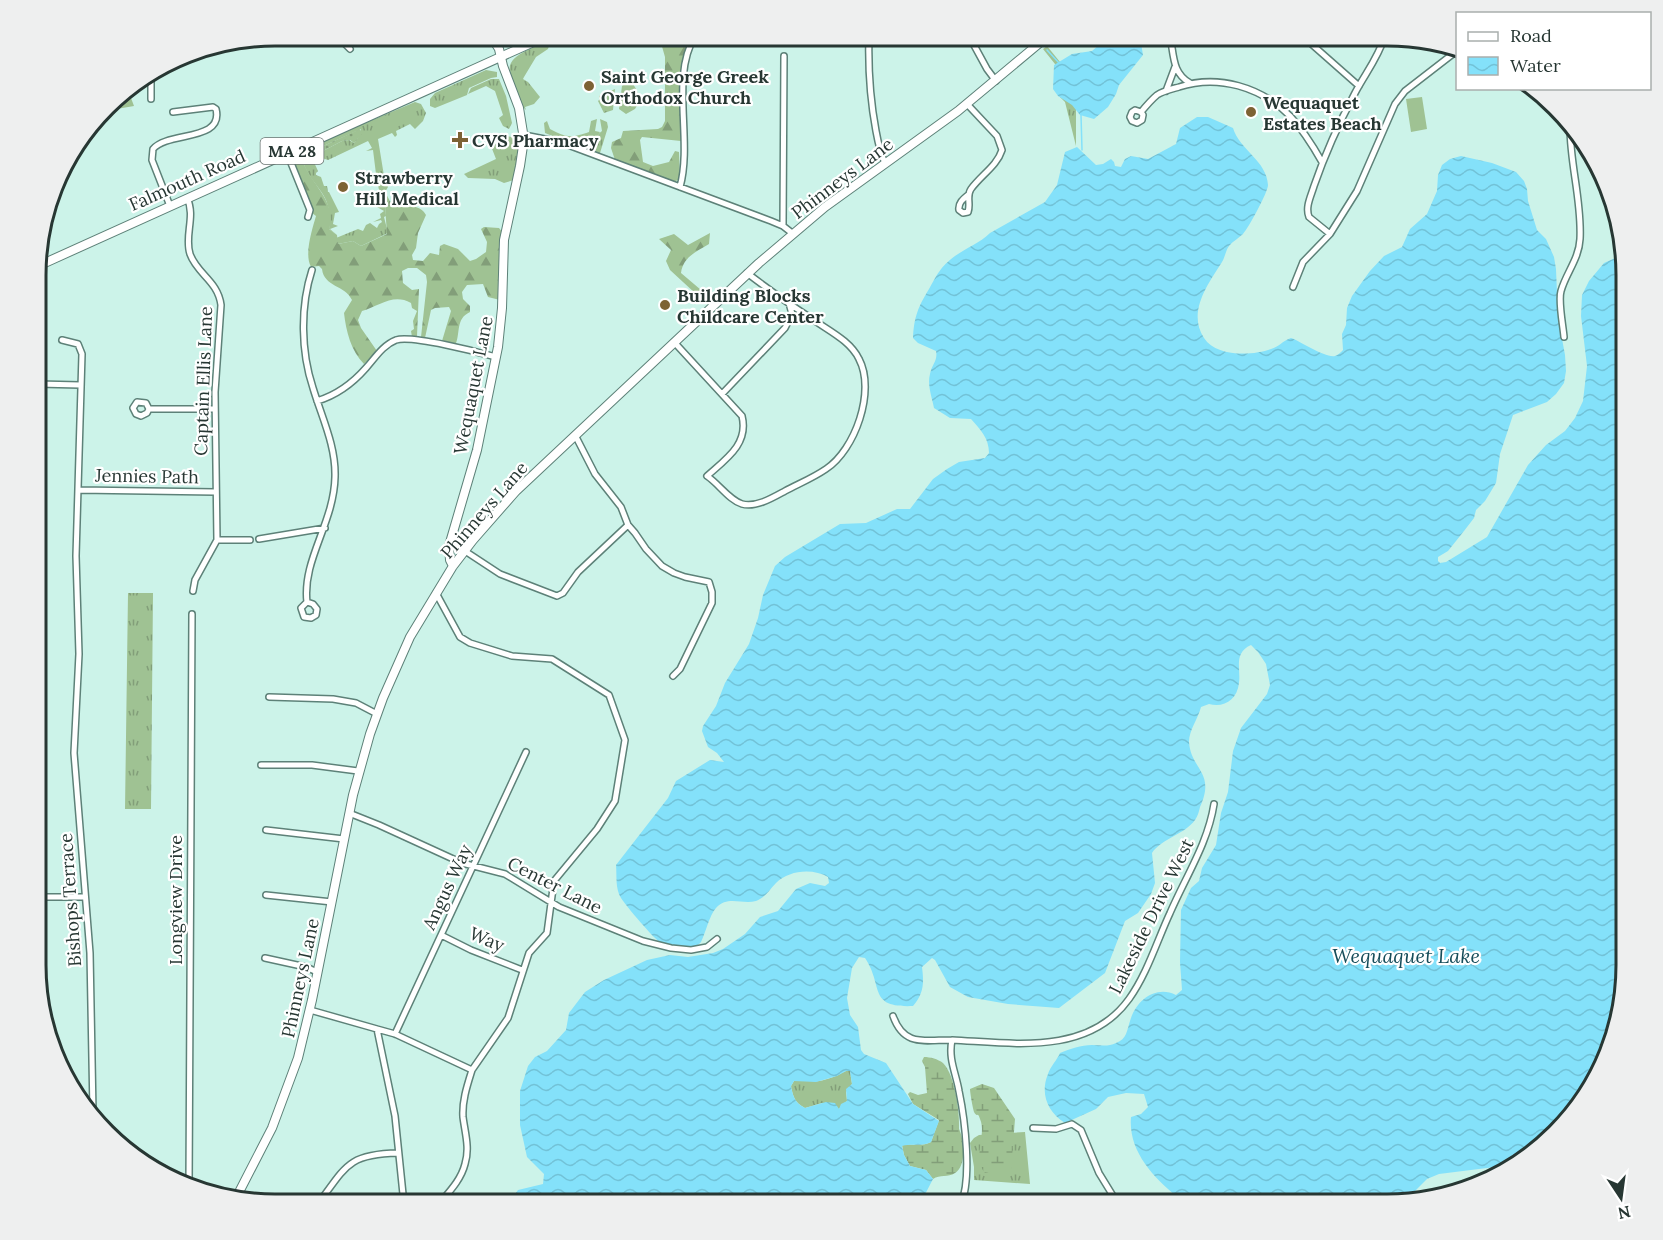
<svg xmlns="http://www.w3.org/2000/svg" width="1663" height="1240" font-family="Lora,serif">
<defs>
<pattern id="grass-tufts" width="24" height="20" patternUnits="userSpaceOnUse" patternTransform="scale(1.5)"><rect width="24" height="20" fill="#9fc293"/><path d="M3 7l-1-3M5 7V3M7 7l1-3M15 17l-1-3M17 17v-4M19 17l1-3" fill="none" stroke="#829e79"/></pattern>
<pattern id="forest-firs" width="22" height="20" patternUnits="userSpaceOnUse" patternTransform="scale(1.5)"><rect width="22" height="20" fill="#9fc293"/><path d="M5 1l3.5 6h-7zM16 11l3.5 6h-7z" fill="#829e79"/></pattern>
<pattern id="wetland-marsh" width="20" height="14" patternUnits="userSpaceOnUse" patternTransform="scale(1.5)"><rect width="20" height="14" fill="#9fc293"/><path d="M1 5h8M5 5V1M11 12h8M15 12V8" fill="none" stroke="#829e79"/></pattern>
<pattern id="garden-dots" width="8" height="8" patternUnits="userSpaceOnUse" patternTransform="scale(1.5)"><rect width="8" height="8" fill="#9fc293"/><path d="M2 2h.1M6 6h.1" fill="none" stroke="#829e79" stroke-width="1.8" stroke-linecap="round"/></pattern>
<pattern id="water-waves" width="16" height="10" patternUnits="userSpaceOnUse" patternTransform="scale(1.5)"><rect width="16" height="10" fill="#84e1fa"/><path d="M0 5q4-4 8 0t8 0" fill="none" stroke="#72c2d7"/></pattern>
</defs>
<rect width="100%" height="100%" fill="#ccf3e9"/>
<path fill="url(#grass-tufts)" d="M551,40l-3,9 -12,8 -12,20 -1,2 5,3 12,15 -6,7 -9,3 1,3 -3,-3c-4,-12 -10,-24 -13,-36 -4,-16 28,-25 41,-31z
M1047,46l13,16 16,41v43l-11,-44 -7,-7 -3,-11v-20l-12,-15z
M486,70l11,2v5l-6,1 -22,10 -2,7 -32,13 -5,-2v-7l5,-6z
M491,79h8l7,17 6,27 -3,6 -6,-3 -4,-8 4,-3 -8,-24 -9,-5 -18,8 3,-6z
M626,82l6,1c7,8 9,17 3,26l-9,5 -7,-5 3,-23z
M615,89l-2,21 -9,3 -6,-12 2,-2 -1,-3z
M415,102l6,2 5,9 -3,8 -8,8 -5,-5 -14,7 1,4 -2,2 -3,-4 -14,6 6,37 4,11 -3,5 6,11 -6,4 1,9 -2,1 4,16 -27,13 -8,-5 -15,3 -2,-6 22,-9 5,2 3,-6 4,-2 7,5 2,-4 3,-2 -1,-2 -8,2 8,-4 -1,-4 4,-3 -7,-4 5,-3 -6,-28h-5l5,-2 -3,-24 -7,1 6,-3 -4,-7 -40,19 -9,-3 2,-5 21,-11 7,-1 5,3 4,-5 3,-9 -42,19 -2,5 -1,-6 2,-4z
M600,119l7,3 1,5 -8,26h-4c-3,-9 -2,-16 6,-22z
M507,136l9,2 4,6 -6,36 -10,3 -9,-4 -27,-1 -4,-4 32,-15 -7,-18 3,4 14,-4z
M303,151l6,2 -5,3 8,2 6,13 -2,2v2l5,2 3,9h3l1,6h1l10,20 -4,1 -2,11 5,2 -8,3 7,6 -8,-6c5,-38 -18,-40 -27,-70l-9,-3z
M128,593h25l-2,216h-26z
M846,1071h4l2,13 -6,8 1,9 -8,8 -17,-6 -17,5c-10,-5 -12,-11 -14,-22l3,-5c9,-2 16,1 25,0 8,-1 19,-6 27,-10z
M1025,1132l5,52 -56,-4v-13l-4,-24 4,-5 5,-3z"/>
<path fill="url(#forest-firs)" d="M659,36h33c-18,31 -11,70 -11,105l-39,-4 -2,3 3,22 10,4 16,-4 6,-11 4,1 1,27 -6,3 -59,-22 -4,-12 1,-6 9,-4 2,-7 35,-2 4,-2 3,-6v-64z
M597,119l-2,12 5,1c-5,8 -7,11 -4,21l-51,-20 -1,-10 3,-2 3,8c17,9 22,9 39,3l2,-11z
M293,156l9,3c7,24 36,42 27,70l8,6 1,9 15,-3 8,5 26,-12 -2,-28 14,-8c2,2 4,4 7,5 8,5 15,3 20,12l-8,18 -2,15 -4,7 1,5 10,1 7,-8 9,2 1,-9 4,-2 14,5 12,12 6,-2 10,-7 1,-10 -6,-13 3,-2 15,1 4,5 -3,67 -12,-3 -5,-13 -16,1 -5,7 1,7 7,7v6c-15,7 -9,21 -15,34l-13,-5 9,-30 -2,-4 -14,1 -4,2 -6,28 -4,-1 6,-55 -1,-7 -9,-7h-9l-6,3 1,12 9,7 7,-1 -2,47 -5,1 -1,-6 3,-2 -1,-8 4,-10 -5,-3 -1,-5c-18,-10 -31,3 -49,8l-4,9 3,8 16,23 -13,13c-13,-13 -18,-33 -20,-51l8,-13c-7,-15 -28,-13 -30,-31l-3,-3 -8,1c-7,-13 1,-37 5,-51l-4,-3 -21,-55z
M710,233l-1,11c-13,8 -26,13 -28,29l33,28 -5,5 -39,-36 -4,-9 5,-11 -12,-11 15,-5 14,11z"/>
<path fill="url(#wetland-marsh)" d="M924,1057c6,0 14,2 19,6 12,11 17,51 16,66 5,10 8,37 -4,44 -7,5 -15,1 -22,6l-7,-9 -16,-4 -6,-11 -2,-10c10,-2 20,2 29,-3l8,-22 -26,-16 -5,-10 2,-2 8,3 9,-2 -2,-26 -3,-6z
M982,1084l12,4 21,31 -4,51h-14l-12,3c-13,-16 2,-38 -5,-54 -3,-9 -2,0 -6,-7 -1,-3 -4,-19 -4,-23z"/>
<path fill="url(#garden-dots)" d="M360,129l2,5 -8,9 -4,-3 -8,1 -21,11v5l-2,-1 -2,-5 2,-3z"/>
<path fill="#9fc293" d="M128,90l6,16 -29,5 13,-16z
M1422,97l5,32 -16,3 -5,-33z"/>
<path fill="url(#water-waves)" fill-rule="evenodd" d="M1112,36h12l17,7 2,12 -24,30 -3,9 -8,13 -14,12 -14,-4 -8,-10 -14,-9 -5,-7 1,-24 18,-11 20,-3 15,-13z
M1197,117h11l25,11c6,21 34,33 35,57 0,7 -19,42 -25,49 -4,4 -10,7 -14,12 -3,4 -4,11 -7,16 -14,22 -35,50 -18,76 12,19 48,18 67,11 8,-2 11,-8 20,-11 11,4 34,20 44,18 3,-1 6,-4 8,-6l-1,-16 4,-9 1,-17 5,-12 18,-25 14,-15 18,-9 8,-18 17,-15 10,-23 1,-16 4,-10 8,-6 11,-3 31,7 24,9 8,9 3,8 1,12 9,29 9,9 8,18 2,12 2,48 7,38 1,16 -2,12 -8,11 -9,8 -34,13 -13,39 -4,29 -11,18 -9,9 -2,8 -10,13 -16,20 -10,6v4l2,2 6,-1 41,-25 41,-72 18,-20 19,-14 10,-13 8,-17 4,-35 -6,-50 1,-21 7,-14 15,-18 18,-8 5,21 -1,704 -17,76 -41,66 -57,43 -72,9 -12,5 -20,20 -20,5h-199c-4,-3 -8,-5 -12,-8 -24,-20 -48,-46 -45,-79l10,-3 7,-7 -4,-13 -18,-1 -18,4 -12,12 -31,14c-18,-11 -25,-30 -17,-49 2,-7 9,-14 12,-21 10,-4 21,-8 32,-8 8,0 16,2 24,-2 11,-4 11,-13 14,-22 6,-21 26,-36 46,-26l6,-5 -2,-28 1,-52 10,-22 8,-7 3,-13 14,-23 5,-32 7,-21 5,-41 8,-23 26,-34 3,-9 -4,-21 -8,-12 -7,-7c-18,8 -10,24 -12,38 -2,17 -15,25 -30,21l-8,3c-3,12 -12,23 -12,35 2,28 27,30 11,65 -1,4 -2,9 -5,13 -11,15 -33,18 -43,33l3,30 -4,11 -13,19 -13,8 -20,52 -46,35 -51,-4 -40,-7 -18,-10 -15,-27 -3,-2 -10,9c2,16 2,26 -9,39 -46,2 -29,-20 -48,-48l-6,-1 -7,11 -5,30 3,17 8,12 3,23 3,4 22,9 27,41 26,17 -8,21c-9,5 -19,1 -29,4l2,9 6,11 16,4 7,9 -13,25h-9l-9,-10c-19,-1 -26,-2 -41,10h-353l10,-14 25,-6 1,-10 -17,-17 -7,-32v-34l8,-25 7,-9 12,-6 19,-21 3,-17 16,-21 19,-12 43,-20 23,-5 18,2 25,-4 10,-4 22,-15 15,-17 18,-6 18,-22 14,-6 15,3 4,-3 -1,-6c-15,-9 -39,-7 -52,6 -7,7 -10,14 -20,18 -14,4 -28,-6 -40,7 -7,8 -10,24 -15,34 -7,9 -30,6 -40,1 -7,-4 -35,-37 -40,-45 -6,-10 -4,-22 -5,-33l52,-67 8,-17 34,-21 14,2 -7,-9 -9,-6 -6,-16 1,-5 13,-20 9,-23 24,-39 9,-26 5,-23 12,-29 10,-9 55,-33 26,-1 31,-14h13l23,-30 14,-10 12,-7 26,-4 4,-5c0,-15 -9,-24 -18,-34l-21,-1 -16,-10c-2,-11 -7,-23 -4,-34 2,-10 8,-13 6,-23l-18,-8 -5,-5c1,-21 5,-31 16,-49 8,-14 11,-22 26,-33 11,-8 25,-13 35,-23l55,-31 12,-17 8,-33 12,-5 19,18 7,-1 8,-5 3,3 1,4 6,1 4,-8 6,-3 17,3 28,-15 4,-16zM846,1071h4l2,13 -6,5 1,12 -6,3 -2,5 -4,-6 -9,-1 -21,6c-10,-5 -12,-11 -14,-22l3,-5 22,1 21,-6z"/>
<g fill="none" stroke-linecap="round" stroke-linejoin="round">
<path stroke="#84e1fa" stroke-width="1.5" d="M1036,36h1
M1047,50l12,13
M1081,115l1,35"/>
<g stroke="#5d8178" stroke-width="8">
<path id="street" d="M337,36l13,13
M869,36c-1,33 1,63 7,95 2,11 4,22 9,32
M969,36l18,33 9,12
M1170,36c4,19 2,37 20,47
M1299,36l9,5 51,45
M1166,91l9,-24
M151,99v-23
M967,104l30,32 5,14c-5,16 -21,25 -31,39 -5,7 0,15 -3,23l-5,1 -4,-3c-1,-7 4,-11 9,-15
M1141,112l2,3 -1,5 -5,3 -5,-2 -2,-4 2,-5 3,-2 6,2c5,-6 10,-12 16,-17 6,-4 15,-6 22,-8 39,-13 82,0 111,29 13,14 23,30 32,46
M524,135l36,7 211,79 12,5 9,7
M287,153l23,57 -2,7
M680,187c13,-47 -10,-110 15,-151
M187,198c9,18 -3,38 3,56 7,20 28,27 31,51l-6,87 2,148
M170,206l-18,-46 1,-11c15,-18 71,-7 63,-40l-3,-2 -40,5
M783,226l1,-170
M1330,234l-21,-17c-4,-10 2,-21 5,-31 11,-32 25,-63 41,-93 10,-19 23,-35 30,-57
M1293,287l10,-25 27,-28 27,-43 38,-87 10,-13 53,-41
M1564,337c-1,-12 -6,-36 -3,-46 5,-18 18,-32 19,-52 2,-38 -10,-74 -10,-112
M62,340l16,4 4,10 -6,202 3,98 -5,99 16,200 3,159
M674,342l68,74c7,28 -16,43 -35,60 12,8 22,24 35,28 14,4 32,-7 43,-13 13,-7 28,-13 41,-22 29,-19 50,-78 33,-110 -9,-19 -32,-29 -48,-41 -22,-14 -43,-29 -64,-45
M38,384l42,1
M722,394l63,-66 7,-14 -3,-11
M317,401c20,-6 35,-17 49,-33 9,-10 17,-23 30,-28 16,-5 82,12 100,17
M149,409l-3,-6 -9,-1 -4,6 3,6 5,2 6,-3 2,-4h66
M575,435l20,39 26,33 7,18 7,8 11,16 16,17 12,7 11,4 24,5 3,10v11l-32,66 -7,7
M79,490l136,2
M259,539l66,-11
M217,540h33
M465,551l35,23 57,22 6,-3 15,-21 50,-47
M193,591l2,-11 22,-40
M307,602l6,2 4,5 -1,6 -5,3 -7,-1 -3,-9 6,-6c-5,-42 27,-79 28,-125 1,-31 -13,-59 -22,-89 -12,-36 -13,-81 -1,-118
M269,697l64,2 23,4 21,11
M261,765h51l46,6
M349,813l30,12 83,38 43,11 54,33 84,34 28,7 20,2 16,-3 10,-8
M266,830l78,9
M266,895l66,7
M37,897h48
M441,935l30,15 51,20
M265,958l41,9 11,5
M310,1010l67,19 18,87 9,88
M893,1016c11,31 31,24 59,24
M377,1029l18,5 77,36 36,-52 21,-65 18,-20 7,-52 43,-52 18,-28 10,-61 -16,-45 -57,-36 -40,-3 -42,-13 -10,-6 -24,-44
M395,1034l131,-282
M1033,1128l23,1 16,-5 9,6 18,43 19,31
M189,1187l3,-573
M318,1204c28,-38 30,-50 80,-51
M439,1204c10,-12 22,-24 26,-40 5,-16 0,-31 -2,-47 -1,-16 4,-31 9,-47
M961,1204c11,-26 4,-84 -2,-113 -3,-18 -11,-32 -7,-51 61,3 136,16 177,-41 18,-25 28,-58 41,-86 16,-37 38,-70 44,-109"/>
</g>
<g stroke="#5d8178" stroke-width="10">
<path id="secondary" d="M453,566l-3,-6 -1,-14 28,-96 21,-103 4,-39 2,-68 16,-74 4,-27 -5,-31 -16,-42 -4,-17 -8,-13
M236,1198l36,-70 26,-70 14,-58 41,-205 17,-61 13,-36 27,-61 43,-71 20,-26 43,-49 243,-228 66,-56 133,-96 90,-75"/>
</g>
<g stroke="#5d8178" stroke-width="10">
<path id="primary" d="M38,266l509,-230"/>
</g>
<use href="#street" stroke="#fff" stroke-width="5"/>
<use href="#secondary" stroke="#fff" stroke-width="8"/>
<use href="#primary" stroke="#fff" stroke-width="8"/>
</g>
<g fill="#7d6234" stroke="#fff" stroke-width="2">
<circle cx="589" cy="86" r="6"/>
<circle cx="1251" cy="112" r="6"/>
<path d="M457 131h6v6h6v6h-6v6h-6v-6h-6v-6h6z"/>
<circle cx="343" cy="187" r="6"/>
<circle cx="665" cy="305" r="6"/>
</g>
<g text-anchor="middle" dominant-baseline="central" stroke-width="4.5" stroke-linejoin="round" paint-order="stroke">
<rect fill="#fff" stroke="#687370" stroke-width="1.5" x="260.5" y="138" width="63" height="26" rx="4.5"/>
<g font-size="16" font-weight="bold" fill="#273733">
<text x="292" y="151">MA 28</text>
</g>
<g font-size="18" font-weight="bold" fill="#273733" stroke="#fff" text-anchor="start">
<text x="601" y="76">Saint George Greek<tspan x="601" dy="21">Orthodox Church</tspan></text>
<text x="1263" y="102">Wequaquet<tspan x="1263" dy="21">Estates Beach</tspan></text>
<text x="472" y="140">CVS Pharmacy</text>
<text x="355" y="177">Strawberry<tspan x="355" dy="21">Hill Medical</tspan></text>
<text x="677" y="295">Building Blocks<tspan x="677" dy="21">Childcare Center</tspan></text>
</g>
<g font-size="18" fill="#273733" stroke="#fff">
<text transform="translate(842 178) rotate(-37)">Phinneys Lane</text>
<text transform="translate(187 180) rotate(-24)">Falmouth Road</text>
<text transform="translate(203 381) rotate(-88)">Captain Ellis Lane</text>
<text transform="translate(473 385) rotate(-79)">Wequaquet Lane</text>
<text transform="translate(147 476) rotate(1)">Jennies Path</text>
<text transform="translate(484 510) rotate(-49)">Phinneys Lane</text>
<text transform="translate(555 885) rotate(27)">Center Lane</text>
<text transform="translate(447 887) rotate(-65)">Angus Way</text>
<text transform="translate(70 900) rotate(-94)">Bishops Terrace</text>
<text transform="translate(175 900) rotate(-90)">Longview Drive</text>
<text transform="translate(1151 916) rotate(-64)">Lakeside Drive West</text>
<text transform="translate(487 939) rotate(23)">Way</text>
<text transform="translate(300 978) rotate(-78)">Phinneys Lane</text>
</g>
<g font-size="20" font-style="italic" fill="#164d5a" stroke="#fff">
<text x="1406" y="955">Wequaquet Lake</text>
</g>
</g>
<path d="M0 0H1663V1240H0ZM275 46H1387A229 229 0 0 1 1616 275V965A229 229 0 0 1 1387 1194H275A229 229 0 0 1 46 965V275A229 229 0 0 1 275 46Z" fill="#eeefef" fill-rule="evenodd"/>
<path fill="none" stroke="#273733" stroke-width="3" d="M275 46H1387A229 229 0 0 1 1616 275V965A229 229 0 0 1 1387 1194H275A229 229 0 0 1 46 965V275A229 229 0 0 1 275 46Z"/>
<rect x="1456" y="12" width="195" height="78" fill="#ffffff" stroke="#a9afad" stroke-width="1.5"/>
<rect x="1468" y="32" width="30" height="9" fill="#ffffff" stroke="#a9afad" stroke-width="1.5"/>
<text x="1510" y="42" font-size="18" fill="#273733">Road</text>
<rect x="1468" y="57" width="30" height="18" fill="url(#water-waves)" stroke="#a9afad" stroke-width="1.5"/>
<text x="1510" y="72" font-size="18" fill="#273733">Water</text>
<g transform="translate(1621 1198) rotate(167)" stroke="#ffffff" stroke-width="4.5" paint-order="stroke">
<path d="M0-4.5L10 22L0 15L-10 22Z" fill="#273733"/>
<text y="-9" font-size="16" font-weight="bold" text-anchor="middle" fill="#273733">N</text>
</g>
</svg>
